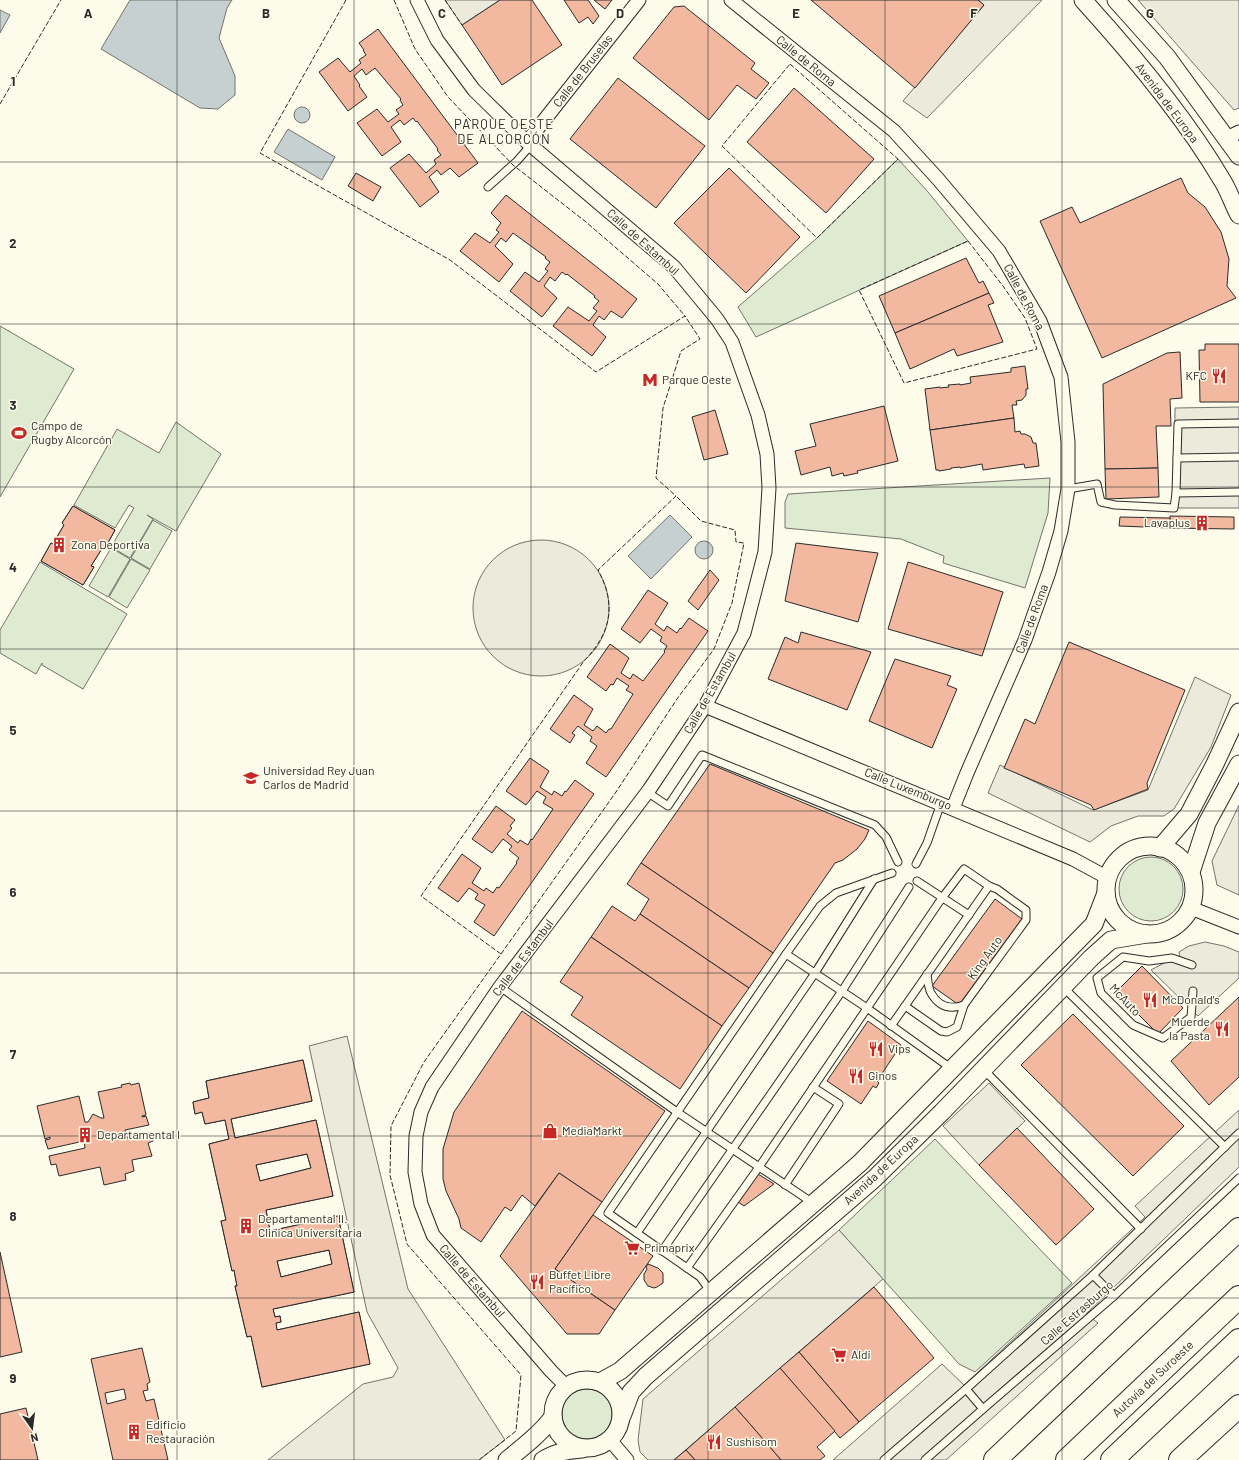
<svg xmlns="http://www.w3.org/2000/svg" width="1239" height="1460" viewBox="0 0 1239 1460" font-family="Barlow,sans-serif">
<rect width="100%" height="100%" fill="#fdfbea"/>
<g fill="#deebd1" stroke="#74746e">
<polygon points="898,159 928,192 968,241 756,337 738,307 817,238"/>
<polygon points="0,326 74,369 0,497"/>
<polygon points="176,422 221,454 176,531 147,515 153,519 130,558 111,547 134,508 129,505 115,528 74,505 117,429 159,453"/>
<polygon points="1050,478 1048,513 1025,588 943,563 944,556 901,539 785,528 785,502 788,494"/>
<polygon points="153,520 172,531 150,569 131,558"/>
<polygon points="111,548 130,559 108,597 89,586"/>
<polygon points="131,559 150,570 127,608 109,597"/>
<polygon points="40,562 127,614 83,689 42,665 42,663 36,674 0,653 0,630"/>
<circle cx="1151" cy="889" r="32"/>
<polygon points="935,1139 1072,1283 975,1372 959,1364 839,1230"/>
<circle cx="587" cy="1414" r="25"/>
</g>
<g fill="#eceadb" stroke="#74746e">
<polygon points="445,0 500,0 462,25"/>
<polygon points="978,0 1042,0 927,118 903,101 984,5"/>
<polygon points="1138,0 1239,0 1239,108 1234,110"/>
<polygon points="1239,407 1239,508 1174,508 1175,408"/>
<circle cx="541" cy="608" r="68"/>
<polygon points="1195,677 1231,695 1211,747 1174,809 1164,816 1138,816 1111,826 1090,842 988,793 1000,765 1093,810 1148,790"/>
<polygon points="1239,805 1239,895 1217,885 1212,861"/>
<polygon points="1205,942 1224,946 1239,952 1239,978 1198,1016 1151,970 1168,961 1181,964 1179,952 1189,946"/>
<polygon points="347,1036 408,1289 505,1440 479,1460 268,1460 363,1384 393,1377 398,1368 367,1312 309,1046"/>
<polygon points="989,1083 1025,1121 979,1165 943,1126"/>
<polygon points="1239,1110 1239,1167 1086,1314 1098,1323 946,1460 833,1460 942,1364 964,1385 1145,1217 1135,1206"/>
<polygon points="839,1230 883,1279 674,1460 648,1460 640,1452 638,1440 643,1399"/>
</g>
<g fill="#c7d0d0" stroke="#74746e">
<polygon points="130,0 232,0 227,8 219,38 235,76 235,95 218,109 200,108 101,49"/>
<polygon points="0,10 10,15 0,33"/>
<circle cx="302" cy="115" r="8"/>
<polygon points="288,129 335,157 322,180 274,152"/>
<polygon points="670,515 692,537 651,579 628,556"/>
<circle cx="704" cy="550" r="9"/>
</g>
<g fill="#f2b8a0" stroke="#2b2b2b" fill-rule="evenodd">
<polygon points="500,0 532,0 562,45 502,85 462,25"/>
<polygon points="564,0 588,0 599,16 593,24 588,17 579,23"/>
<polygon points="594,0 612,0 605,9"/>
<polygon points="811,0 978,0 984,5 915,88"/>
<polygon points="684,6 755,63 751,69 769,83 756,99 737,85 709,120 633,58 674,7"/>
<polygon points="378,29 478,163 459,177 450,168 441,175 437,170 429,177 439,192 420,207 390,168 409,154 426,173 436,164 434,160 441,155 437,150 438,149 417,121 416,122 413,118 404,125 400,120 391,127 401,142 382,156 357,123 377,109 388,122 399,114 396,110 403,105 400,100 401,99 375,68 366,75 362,69 354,76 360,85 359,86 367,97 348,111 319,72 338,58 350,72 361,63 359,60 366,55 363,50 364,50 359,43"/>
<polygon points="618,78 705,146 656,208 570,139"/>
<polygon points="794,88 874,159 826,213 747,142"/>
<polygon points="729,168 800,237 746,293 674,223"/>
<polygon points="356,173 381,187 373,201 348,186"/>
<polygon points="1181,178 1188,193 1205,207 1221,232 1229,259 1227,286 1236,298 1102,358 1040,221 1072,207 1080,223"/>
<polygon points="506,195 637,299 622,318 611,311 604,320 599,316 593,325 606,337 592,356 553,326 568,307 589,321 597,311 593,308 599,301 594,297 595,296 567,274 566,275 562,272 555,281 550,277 544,286 557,298 542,317 510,291 525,272 539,282 548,271 545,269 550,262 545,258 546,257 513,233 506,242 501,238 495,246 513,264 499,282 460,251 475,233 490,243 499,232 496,230 501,223 491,213"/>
<polygon points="966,258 979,283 983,281 989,293 895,333 879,296"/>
<polygon points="989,293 994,303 988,305 1003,342 957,356 954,349 910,369 895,333"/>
<polygon points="1205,344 1239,344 1239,402 1200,402 1199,350 1205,350"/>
<polygon points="1180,352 1182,398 1170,399 1171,426 1156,426 1158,468 1105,469 1103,384 1167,353"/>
<polygon points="1025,366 1028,389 1026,389 1026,395 1022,400 1016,401 1017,405 1012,405 1014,418 930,430 925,389 940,387 940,388 949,387 948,385 960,384 960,385 971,383 970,377 1011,372 1011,368"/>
<polygon points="884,406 898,461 857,471 858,473 844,476 843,473 832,476 830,467 801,475 795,451 816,446 810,424"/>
<polygon points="715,410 728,454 704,460 692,417"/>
<polygon points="1014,418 1015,432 1020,431 1021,434 1025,434 1031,437 1033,443 1036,443 1039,466 1025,468 1024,464 983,470 982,464 960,468 960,467 951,468 951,469 939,471 939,470 936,470 930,430"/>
<polygon points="1158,468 1159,497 1106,499 1105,469"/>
<path d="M73,506L115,530L105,548L103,547L91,566L94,567L83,585L41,561L51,543L53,544L64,525L62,523ZM77,532L93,541L82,560L66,551Z"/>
<polygon points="73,506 115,530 105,548 103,547 91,566 94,567 83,585 41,561 51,543 53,544 64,525 62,523"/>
<polygon points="1170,516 1234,517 1234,529 1170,528"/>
<polygon points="1120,517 1170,518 1170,528 1119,526"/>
<polygon points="796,543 878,553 858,622 785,601"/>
<polygon points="908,562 1003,592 982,656 888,629"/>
<polygon points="710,570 719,580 698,610 688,601"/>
<polygon points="648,590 668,603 655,624 664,631 667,626 677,633 680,628 681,629 689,618 708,631 606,777 586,763 597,746 590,741 592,737 578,726 572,733 575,735 570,743 550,729 574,695 593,709 584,725 593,731 597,726 606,733 609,729 611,729 633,694 626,690 629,686 617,678 613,685 611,684 606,691 587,677 610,644 629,658 621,673 630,679 633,674 643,681 665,652 664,651 667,646 660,641 662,637 651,629 640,643 621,629"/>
<polygon points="801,632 871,652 847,710 768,679 785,637 798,643"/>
<polygon points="1069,642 1185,690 1147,783 1148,789 1094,810 1091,805 1004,768 1025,719 1035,724"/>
<polygon points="895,659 951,676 947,685 957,689 932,748 869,721"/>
<polygon points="530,758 549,771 540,787 552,795 554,791 562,796 565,791 566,792 575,780 594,794 494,936 474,922 485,905 475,899 478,894 469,888 458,902 438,888 462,854 481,868 472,883 484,891 486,888 493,893 497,887 499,888 517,863 516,862 519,858 509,850 512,846 503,839 492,853 472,839 496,806 515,820 510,826 512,828 507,834 518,843 520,840 528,845 531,839 532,840 553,809 543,803 546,797 537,791 526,805 506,791"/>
<polygon points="710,764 869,830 865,839 857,849 843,860 835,863 773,953 641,863"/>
<polygon points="641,863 773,953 749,988 640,914 649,899 627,884"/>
<polygon points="995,899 1022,919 959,1005 932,986"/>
<polygon points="612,906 635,921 640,914 749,988 722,1026 591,937"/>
<polygon points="591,937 722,1026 680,1089 571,1015 583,997 560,982"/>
<polygon points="1142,966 1183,1008 1158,1034 1116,992"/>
<polygon points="1239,997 1239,1077 1209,1105 1171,1061"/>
<polygon points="522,1011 665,1111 602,1202 559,1173 535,1206 522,1195 511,1211 505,1207 481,1242 461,1228 459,1219 446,1191 443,1179 443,1149 454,1112"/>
<polygon points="1073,1014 1184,1126 1133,1176 1021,1065"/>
<polygon points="868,1021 901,1045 877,1081 879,1083 876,1088 873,1086 861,1104 827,1081"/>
<path d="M303,1060L312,1101L231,1119L235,1138L316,1120L333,1196L266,1210L270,1231L338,1216L354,1292L273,1309L275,1317L280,1316L281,1322L276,1323L277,1330L359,1312L370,1364L262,1387L251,1336L247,1337L235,1286H237L234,1270L232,1271L221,1221L226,1220L209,1144L229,1139L225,1120L205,1124L202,1112L195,1114L193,1102L209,1098L206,1081ZM307,1154L311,1168L260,1181L256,1165ZM329,1250L332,1264L281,1277L277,1261Z"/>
<path d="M303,1060L312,1101L231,1119L235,1138L316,1120L333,1196L266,1210L270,1231L338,1216L354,1292L273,1309L275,1317L280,1316L281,1322L276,1323L277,1330L359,1312L370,1364L262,1387L251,1336L247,1337L235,1286H237L234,1270L232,1271L221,1221L226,1220L209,1144L229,1139L225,1120L205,1124L202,1112L195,1114L193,1102L209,1098L206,1081ZM307,1154L311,1168L260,1181L256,1165ZM329,1250L332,1264L281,1277L277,1261Z"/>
<polygon points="130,1083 131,1085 139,1083 146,1115 142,1116 142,1117 146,1116 149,1125 125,1130 127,1138 150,1133 153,1141 148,1143 152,1156 132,1160 134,1171 125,1174 126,1180 104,1185 100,1167 59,1176 56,1164 51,1165 49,1156 85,1148 84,1141 48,1149 45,1140 50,1139 50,1137 45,1139 37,1106 79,1096 85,1122 88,1122 93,1114 101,1118 104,1118 98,1092 122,1087 121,1085"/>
<polygon points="1017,1128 1094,1209 1056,1245 979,1165"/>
<polygon points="559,1173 602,1202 555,1269 615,1310 599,1334 567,1334 500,1256"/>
<polygon points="758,1174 774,1184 744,1206 738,1202"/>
<polygon points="593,1215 653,1256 615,1310 555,1269"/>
<polygon points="0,1252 22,1352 0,1357"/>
<polygon points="648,1264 658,1268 663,1273 663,1283 657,1287 654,1288 648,1286 644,1280 644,1274 647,1269 646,1267"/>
<polygon points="874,1287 934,1358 859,1422 799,1352"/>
<path d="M142,1348L150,1382L147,1384L148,1390L143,1391L146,1401L154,1399L168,1460H113L91,1359ZM124,1389L126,1399L107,1404L105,1393Z"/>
<polygon points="799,1352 859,1422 840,1438 780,1368"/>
<polygon points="780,1368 835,1431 817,1447 825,1456 820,1460 781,1460 735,1407"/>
<polygon points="735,1407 750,1424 781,1460 695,1460 686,1450"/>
<polygon points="26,1408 38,1460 0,1460 0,1414"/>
<polygon points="686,1450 695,1460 674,1460"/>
</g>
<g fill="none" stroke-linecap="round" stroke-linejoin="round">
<g stroke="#2b2b2b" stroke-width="9">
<g id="service">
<polyline points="488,187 517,161 531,145"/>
<polyline points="1239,423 1178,424 1176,493 1239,492"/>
<polyline points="1177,458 1239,457"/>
<polyline points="1068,489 1097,484 1101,502 1115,505 1174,508 1176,493"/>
<polyline points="647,792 668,806 702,755 875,825 886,837 898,862"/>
<polyline points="916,864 927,843 941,803"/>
<polyline points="917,881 969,915"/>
<polyline points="786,954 867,1008 952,1069"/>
<polyline points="1192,965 1172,958 1149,961 1123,957 1097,978 1101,993 1133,1025 1163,1038 1191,1017 1193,991"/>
<path d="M927,974C928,980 928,988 931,993C939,1007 950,1010 964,1005L1026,920V910L997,889L989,886"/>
<polyline points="500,987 677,1112 813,1203"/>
<polyline points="1063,987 1225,1147"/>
<polyline points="905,1006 941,1031 947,1032 957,1027 964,1005"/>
<polyline points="984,1070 1141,1229"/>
<polyline points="785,1185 839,1104 813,1087"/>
<polyline points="637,1233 815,973 874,879"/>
<polyline points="662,1251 842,991 909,887"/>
<polyline points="687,1268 759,1167 942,898 964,869 989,886 891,1026"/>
<polyline points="1093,1275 1114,1296"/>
<polyline points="711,1292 700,1277 608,1213 786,954 820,906 836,893 892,873"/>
<polyline points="966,1389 983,1409"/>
<polyline points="884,1460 966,1389 1093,1275 1239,1133"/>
<polyline points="925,1460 983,1409 1114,1296 1239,1178"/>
</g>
</g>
<g stroke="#2b2b2b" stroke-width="15">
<g id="minor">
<polyline points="417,0 437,40 474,90 527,142 674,267 717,319 732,342 758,415 767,454 769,488 765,552 744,633 705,706 649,790 500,987 432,1087 421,1112 416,1136 415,1172 421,1204 433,1235 551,1371 567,1387"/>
<polyline points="731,0 894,131 938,179 999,251 1040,321 1061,377 1068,442 1068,489 1061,531 1049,572 1025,640 967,773 953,808"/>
<polyline points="1227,138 1239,132"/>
<polyline points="527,142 639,0"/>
<polyline points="705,706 1073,859 1108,878"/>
<polyline points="1191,908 1239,927"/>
<polyline points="610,1440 627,1460"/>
</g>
</g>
<g stroke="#2b2b2b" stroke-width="19">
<g id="tertiary">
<path d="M1083,0C1132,54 1185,117 1222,180C1229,191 1233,204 1239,215"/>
<polyline points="1116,0 1167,57 1239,156"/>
<circle cx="1150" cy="890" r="44"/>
<polyline points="1160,848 1189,814 1215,764 1239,712"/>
<polyline points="1191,872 1207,823 1239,764"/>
<circle cx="587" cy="1414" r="34"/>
<polyline points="600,1382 620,1371 860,1163 1094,924 1106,893"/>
<polyline points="622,1416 631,1392 646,1376 875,1178 942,1112 1091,958 1111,940 1147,934"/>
<path d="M507,1460C523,1447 540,1434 553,1417"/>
<path d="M543,1460C556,1452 567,1450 582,1449"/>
</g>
</g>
<g stroke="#2b2b2b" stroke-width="24">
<g id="motorway">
<polyline points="995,1460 1239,1229"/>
<polyline points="1067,1460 1239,1297"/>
<polyline points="1112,1460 1239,1340"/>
<polyline points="1180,1460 1239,1406"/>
</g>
</g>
<use href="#service" stroke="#fdfbea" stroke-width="7"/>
<use href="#minor" stroke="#fdfbea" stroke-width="13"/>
<use href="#tertiary" stroke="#fdfbea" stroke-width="17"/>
<use href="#motorway" stroke="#fdfbea" stroke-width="22"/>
<g stroke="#2b2b2b" stroke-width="1" stroke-dasharray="5 2" stroke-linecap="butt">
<path d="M346,0L260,153L450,260L596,372L685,316L700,339L681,351L663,408L656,478L676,496L598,570C617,605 611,633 584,661L421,896L501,954L424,1062L391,1126L390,1175L407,1244L521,1375L516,1431L479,1460"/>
<polyline points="394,0 415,49 448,97 513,165 586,222 658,284 685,316"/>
<polyline points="445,0 462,25"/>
<polygon points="790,64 898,159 817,238 722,146"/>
<polyline points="0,104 61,0"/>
<polygon points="968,241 1003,286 1025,318 1037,349 904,383 859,290"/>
<polyline points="501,954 616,792 677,699 714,649 732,603 744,543 736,542 735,530 701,521 676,496"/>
</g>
</g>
<path fill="none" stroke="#2b2b2b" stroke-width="1" stroke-opacity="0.55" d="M177,0V1460M354,0V1460M531,0V1460M708,0V1460M885,0V1460M1062,0V1460M0,162H1239M0,324H1239M0,487H1239M0,649H1239M0,811H1239M0,973H1239M0,1136H1239M0,1298H1239"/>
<defs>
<g id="restaurant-bare" transform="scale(1.2)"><path d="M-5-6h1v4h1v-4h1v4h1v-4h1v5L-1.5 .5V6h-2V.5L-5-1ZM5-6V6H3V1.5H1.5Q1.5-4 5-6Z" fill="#c62828" stroke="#fdfbea" stroke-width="2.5" paint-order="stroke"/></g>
<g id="metro-bare" transform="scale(1.2)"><path d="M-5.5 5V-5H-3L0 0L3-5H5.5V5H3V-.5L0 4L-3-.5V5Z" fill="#c62828" stroke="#fdfbea" stroke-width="2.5" paint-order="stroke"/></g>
<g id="stadium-bare" transform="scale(1.2)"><path d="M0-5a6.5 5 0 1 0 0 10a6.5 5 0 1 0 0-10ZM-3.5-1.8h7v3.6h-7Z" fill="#c62828" stroke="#fdfbea" stroke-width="2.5" paint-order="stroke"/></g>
<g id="building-bare" transform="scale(1.2)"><path d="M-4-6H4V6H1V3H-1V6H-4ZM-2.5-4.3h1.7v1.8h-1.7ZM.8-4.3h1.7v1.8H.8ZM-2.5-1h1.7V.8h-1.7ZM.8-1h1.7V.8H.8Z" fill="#c62828" stroke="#fdfbea" stroke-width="2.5" paint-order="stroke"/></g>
<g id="university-bare" transform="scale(1.2)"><path d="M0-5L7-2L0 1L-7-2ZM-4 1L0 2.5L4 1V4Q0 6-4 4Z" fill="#c62828" stroke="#fdfbea" stroke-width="2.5" paint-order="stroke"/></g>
<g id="shop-bare" transform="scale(1.2)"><path d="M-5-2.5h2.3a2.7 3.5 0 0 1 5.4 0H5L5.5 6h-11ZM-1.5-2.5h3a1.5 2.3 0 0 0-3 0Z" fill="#c62828" stroke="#fdfbea" stroke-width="2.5" paint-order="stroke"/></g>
<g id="supermarket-bare" transform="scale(1.2)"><path d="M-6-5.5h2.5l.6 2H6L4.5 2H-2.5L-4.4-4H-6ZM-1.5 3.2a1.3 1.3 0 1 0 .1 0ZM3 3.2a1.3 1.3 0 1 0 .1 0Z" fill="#c62828" stroke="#fdfbea" stroke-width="2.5" paint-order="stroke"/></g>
</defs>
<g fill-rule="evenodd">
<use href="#restaurant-bare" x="1219" y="376"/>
<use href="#metro-bare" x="650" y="380"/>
<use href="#stadium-bare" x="19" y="433"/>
<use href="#building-bare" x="1202" y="523"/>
<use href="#building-bare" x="59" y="545"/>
<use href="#university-bare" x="251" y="778"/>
<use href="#restaurant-bare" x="1150" y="1000"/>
<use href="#restaurant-bare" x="1222" y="1029"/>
<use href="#restaurant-bare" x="876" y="1049"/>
<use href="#restaurant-bare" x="856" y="1076"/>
<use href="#shop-bare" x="550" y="1131"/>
<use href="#building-bare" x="85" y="1135"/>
<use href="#building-bare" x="246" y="1226"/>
<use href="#supermarket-bare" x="632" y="1248"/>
<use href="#restaurant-bare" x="537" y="1282"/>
<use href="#supermarket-bare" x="839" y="1355"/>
<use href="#building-bare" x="134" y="1432"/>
<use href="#restaurant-bare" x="714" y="1442"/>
</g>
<g text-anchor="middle" stroke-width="3" stroke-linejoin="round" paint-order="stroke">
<g font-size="12" fill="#2b2b2b" stroke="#fdfbea">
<text transform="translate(806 61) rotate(39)" y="4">Calle de Roma</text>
<text transform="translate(583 71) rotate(-52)" y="4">Calle de Bruselas</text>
<text transform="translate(1167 103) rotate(53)" y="4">Avenida de Europa</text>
<text transform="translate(643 242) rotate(42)" y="4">Calle de Estambul</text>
<text transform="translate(1024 297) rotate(62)" y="4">Calle de Roma</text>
<text transform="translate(1032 619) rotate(-70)" y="4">Calle de Roma</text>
<text transform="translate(710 693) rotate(-60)" y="4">Calle de Estambul</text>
<text transform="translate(908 789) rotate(22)" y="4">Calle Luxemburgo</text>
<text transform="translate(523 958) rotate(-53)" y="4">Calle de Estambul</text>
<text transform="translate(985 958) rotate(-54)" y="4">King Auto</text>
<text transform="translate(1125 1000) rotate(47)" y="4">McAuto</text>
<text transform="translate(881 1170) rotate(-43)" y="4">Avenida de Europa</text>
<text transform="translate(472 1281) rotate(49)" y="4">Calle de Estambul</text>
<text transform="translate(1077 1313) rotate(-41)" y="4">Calle Estrasburgo</text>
<text transform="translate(1153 1379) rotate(-43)" y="4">Autovía del Suroeste</text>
</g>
<g font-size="12" fill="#2b2b2b" stroke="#fdfbea" text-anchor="start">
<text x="1207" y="380" text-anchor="end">KFC</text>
<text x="662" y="384">Parque Oeste</text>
<text x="31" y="430">Campo de<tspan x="31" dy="14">Rugby Alcorcón</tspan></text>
<text x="1190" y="527" text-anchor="end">Lavaplus</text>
<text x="71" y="549">Zona Deportiva</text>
<text x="263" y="775">Universidad Rey Juan<tspan x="263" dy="14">Carlos de Madrid</tspan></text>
<text x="1162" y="1004">McDonald's</text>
<text x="1210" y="1026" text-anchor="end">Muerde<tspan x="1210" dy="14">la Pasta</tspan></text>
<text x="888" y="1053">Vips</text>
<text x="868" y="1080">Ginos</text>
<text x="562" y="1135">MediaMarkt</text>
<text x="97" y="1139">Departamental I</text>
<text x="258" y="1223">Departamental II.<tspan x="258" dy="14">Clinica Universitaria</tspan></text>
<text x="644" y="1252">Primaprix</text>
<text x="549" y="1279">Buffet Libre<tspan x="549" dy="14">Pacífico</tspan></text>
<text x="851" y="1359">Aldi</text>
<text x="146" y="1429">Edificio<tspan x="146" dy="14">Restauración</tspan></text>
<text x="726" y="1446">Sushisom</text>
</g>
<g font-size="13" letter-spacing="1" fill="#2b2b2b" stroke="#fdfbea">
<text x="504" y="129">PARQUE OESTE<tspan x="504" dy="15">DE ALCORCÓN</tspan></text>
</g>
</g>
<g font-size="13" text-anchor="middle" font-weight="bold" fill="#2b2b2b" stroke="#fdfbea" stroke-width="3" stroke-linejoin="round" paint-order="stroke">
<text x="88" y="18">A</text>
<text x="266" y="18">B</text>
<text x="442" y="18">C</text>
<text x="620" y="18">D</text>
<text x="796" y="18">E</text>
<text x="974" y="18">F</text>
<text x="1150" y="18">G</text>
<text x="13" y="86">1</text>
<text x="13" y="248">2</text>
<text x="13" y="410">3</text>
<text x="13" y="572">4</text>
<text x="13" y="735">5</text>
<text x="13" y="897">6</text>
<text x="13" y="1059">7</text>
<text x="13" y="1221">8</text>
<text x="13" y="1383">9</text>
</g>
<g transform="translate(32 1428) rotate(166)" stroke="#fdfbea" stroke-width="3" paint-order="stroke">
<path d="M0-3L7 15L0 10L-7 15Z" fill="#2b2b2b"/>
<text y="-6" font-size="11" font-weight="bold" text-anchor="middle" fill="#2b2b2b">N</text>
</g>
</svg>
